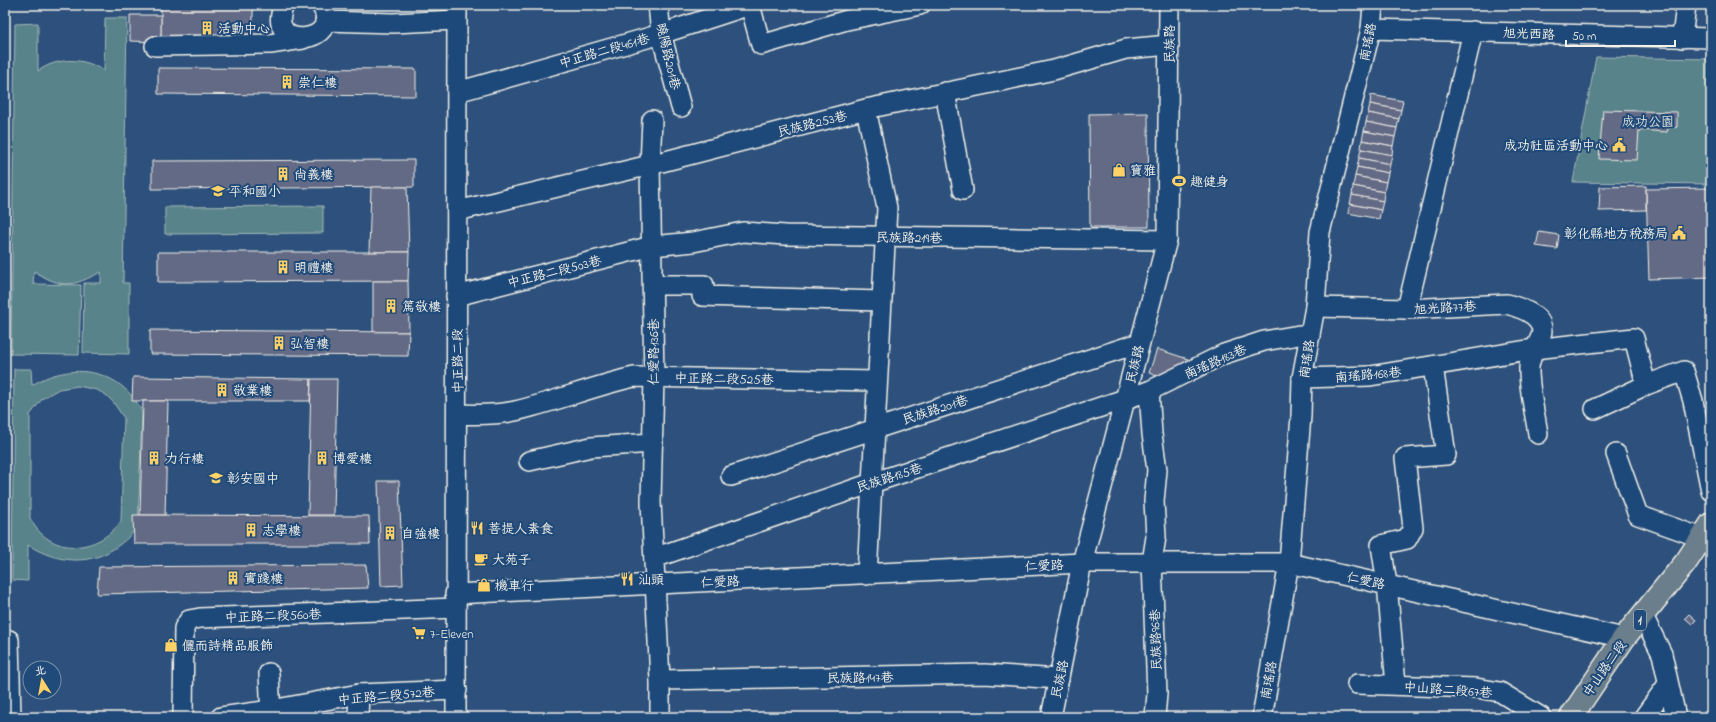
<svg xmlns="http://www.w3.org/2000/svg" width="1716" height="722" viewBox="0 0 1716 722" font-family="'Indie Flower','LXGW WenKai TC',sans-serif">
<rect width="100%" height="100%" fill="#2d517c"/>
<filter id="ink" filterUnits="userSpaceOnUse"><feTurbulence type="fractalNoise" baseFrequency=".025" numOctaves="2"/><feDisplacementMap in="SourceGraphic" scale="8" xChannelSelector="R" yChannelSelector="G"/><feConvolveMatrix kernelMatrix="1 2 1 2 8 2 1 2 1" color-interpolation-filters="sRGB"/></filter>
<g filter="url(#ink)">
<g fill="#58838a" stroke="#a6bab9" fill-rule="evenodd">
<path d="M105,18H127L123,283H129V354L83,353L84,283H101V272C72,287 62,289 34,271L33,284L81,285L79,355L11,354L15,24L38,23V71C58,57 84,57 104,71Z"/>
<polygon points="1596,57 1711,59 1711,184 1573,182"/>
<polygon points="323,206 323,233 165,234 165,207"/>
<path d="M14,369H31L32,385C71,361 121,368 142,412C141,440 140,469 139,497C138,505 140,517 137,525C134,533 126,540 119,545C91,567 57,563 28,545V581L12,580ZM78,386L97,390L106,395L113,402L124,418L121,521C98,554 49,557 30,518V415L42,399L50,394L59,389Z"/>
</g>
<g fill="#636b86" stroke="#f4f1e8">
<rect x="161" y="5" width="92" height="37"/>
<polygon points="130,15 161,15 161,42 130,41"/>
<polygon points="158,68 416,69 416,96 158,94"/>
<polygon points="1371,95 1403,101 1401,110 1370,104"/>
<polygon points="1370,104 1401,110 1399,119 1368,113"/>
<polygon points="1603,110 1677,112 1677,127 1668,128 1667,132 1639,130 1637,160 1599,159"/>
<polygon points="1148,113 1149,227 1090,227 1089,114"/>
<polygon points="1368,113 1399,119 1397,128 1366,122"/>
<polygon points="1366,122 1397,128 1395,137 1364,131"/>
<polygon points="1364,131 1395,137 1393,146 1362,140"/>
<polygon points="1362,140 1393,146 1392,155 1361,149"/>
<polygon points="1361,149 1392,155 1390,164 1359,158"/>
<polygon points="1359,158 1390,164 1388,173 1357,167"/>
<polygon points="414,160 414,187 152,189 152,161"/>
<polygon points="1357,167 1388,173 1386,182 1355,176"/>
<polygon points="1355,176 1386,182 1384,192 1353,186"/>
<polygon points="1353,186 1384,192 1383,201 1352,195"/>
<polygon points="1646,186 1646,210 1599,211 1600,187"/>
<polygon points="371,187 407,187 409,252 369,252"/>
<polygon points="1711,188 1711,277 1649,279 1646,189"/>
<polygon points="1352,195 1383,201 1381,210 1350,204"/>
<polygon points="1350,204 1381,210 1379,219 1348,213"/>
<polygon points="1539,232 1559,235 1557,249 1536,246"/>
<polygon points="158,252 409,252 408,281 158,282"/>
<polygon points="373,281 408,281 409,332 373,332"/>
<polygon points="150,330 409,332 408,356 150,354"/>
<polygon points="1157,349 1194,361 1162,378 1149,373"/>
<polygon points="133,377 311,379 310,401 132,401"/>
<polygon points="311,379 337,379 334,515 308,515"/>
<polygon points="143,401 168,401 165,515 140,515"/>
<polygon points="378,481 399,481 403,585 381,586"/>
<polygon points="133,515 369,516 370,544 134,544"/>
<polygon points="366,565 368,588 97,594 99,567"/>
<polygon points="1689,614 1696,620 1692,624 1685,618"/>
</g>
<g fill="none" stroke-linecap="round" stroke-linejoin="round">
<g stroke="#f4f1e8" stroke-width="22">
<g id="minor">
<path d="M284,5C263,53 346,44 321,5"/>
<polyline points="658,5 661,34 681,107"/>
<polyline points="750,5 761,45 847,20 920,5"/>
<polyline points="325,21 393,23 456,20"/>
<polyline points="1371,29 1711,38"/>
<polyline points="1682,38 1686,5"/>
<polyline points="155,46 270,44 303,39"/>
<polyline points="457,92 661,34 750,5"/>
<polyline points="945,92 963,190"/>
<polyline points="866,109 887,208 867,575"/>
<polyline points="652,120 650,165 654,377 651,502 660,680 660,717"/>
<polyline points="457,211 650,165 866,109 1054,70 1126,49 1169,45"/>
<polyline points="653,285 704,285 702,296 881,301"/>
<polyline points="456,296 652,246 693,242 743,232 785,235 1167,240"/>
<path d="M1315,307L1407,309L1507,304C1521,308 1547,316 1541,336C1537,347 1528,358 1529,370C1529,391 1535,413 1538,434"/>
<polyline points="1407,309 1473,31"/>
<polyline points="1302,378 1370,376 1534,349 1634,338 1646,385 1595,409"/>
<polyline points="1646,385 1684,371 1693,401 1711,491"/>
<polyline points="1149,391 1152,434 1157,470 1154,501 1156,537 1152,562 1157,694 1155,717"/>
<path d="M457,414C476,415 496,415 515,411C555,402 593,386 634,377L877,381"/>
<polyline points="1616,454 1638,515 1702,538"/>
<polyline points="529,461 591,447 653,443"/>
<polyline points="731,476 1139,343"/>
<polyline points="654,558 872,483 1149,391 1224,354 1264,341 1299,335 1310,336"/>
<polyline points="455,594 1082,563 1289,563 1624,638"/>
<polyline points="1643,616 1662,654 1676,717"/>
<polyline points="5,640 9,640 11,717"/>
<polyline points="269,673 271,717"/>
<polyline points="660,680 985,674 1059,679"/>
<polyline points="1357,684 1476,688 1500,692 1541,717"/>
<polyline points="1396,685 1387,584 1381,545 1407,539 1413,528 1405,458 1446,455 1433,366"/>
<polyline points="183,717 184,628 189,620 200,618 456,608"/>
<polyline points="221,717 271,710 359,694 457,690"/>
<polyline points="358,717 359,694"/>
<polyline points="456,717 457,5"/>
<polyline points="1051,717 1082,563 1167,240 1169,5"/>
<polyline points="1262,717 1289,563 1301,416 1302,378 1315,307 1320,232 1371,29 1373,5"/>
<polyline points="1644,717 1668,684"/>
</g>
</g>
<g stroke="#f4f1e8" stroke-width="25">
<polyline id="major" points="1571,717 1624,638 1686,562 1711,524"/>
</g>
<use href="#minor" stroke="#1f4a7a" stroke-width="19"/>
<use href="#major" stroke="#6b7e8b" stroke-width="22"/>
</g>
</g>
<defs>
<g id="building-bare" transform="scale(1.08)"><path d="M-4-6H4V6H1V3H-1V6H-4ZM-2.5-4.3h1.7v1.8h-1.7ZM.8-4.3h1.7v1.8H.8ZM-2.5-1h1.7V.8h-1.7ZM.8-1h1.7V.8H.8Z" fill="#ffd166" stroke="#1f4a7a" stroke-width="2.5" paint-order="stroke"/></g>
<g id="civic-bare" transform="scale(1.08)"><path d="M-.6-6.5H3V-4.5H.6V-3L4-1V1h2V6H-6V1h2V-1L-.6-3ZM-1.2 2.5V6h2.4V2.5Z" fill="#ffd166" stroke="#1f4a7a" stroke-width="2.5" paint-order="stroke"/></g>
<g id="shop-bare" transform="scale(1.08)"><path d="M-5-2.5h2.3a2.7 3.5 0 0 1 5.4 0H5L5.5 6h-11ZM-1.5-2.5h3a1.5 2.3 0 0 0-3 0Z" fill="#ffd166" stroke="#1f4a7a" stroke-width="2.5" paint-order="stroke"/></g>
<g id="stadium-bare" transform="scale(1.08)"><path d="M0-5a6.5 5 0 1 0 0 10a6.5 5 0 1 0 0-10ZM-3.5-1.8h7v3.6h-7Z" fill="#ffd166" stroke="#1f4a7a" stroke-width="2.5" paint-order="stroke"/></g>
<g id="school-bare" transform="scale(1.08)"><path d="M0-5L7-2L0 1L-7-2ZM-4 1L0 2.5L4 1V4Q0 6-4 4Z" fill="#ffd166" stroke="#1f4a7a" stroke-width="2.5" paint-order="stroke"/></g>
<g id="restaurant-bare" transform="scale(1.08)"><path d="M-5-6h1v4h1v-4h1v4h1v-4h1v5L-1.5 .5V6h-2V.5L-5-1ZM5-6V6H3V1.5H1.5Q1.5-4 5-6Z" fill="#ffd166" stroke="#1f4a7a" stroke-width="2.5" paint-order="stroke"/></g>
<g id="cafe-bare" transform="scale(1.08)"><path d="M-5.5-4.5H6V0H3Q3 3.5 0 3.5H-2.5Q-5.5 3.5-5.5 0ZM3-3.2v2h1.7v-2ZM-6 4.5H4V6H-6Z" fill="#ffd166" stroke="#1f4a7a" stroke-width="2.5" paint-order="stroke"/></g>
<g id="supermarket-bare" transform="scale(1.08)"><path d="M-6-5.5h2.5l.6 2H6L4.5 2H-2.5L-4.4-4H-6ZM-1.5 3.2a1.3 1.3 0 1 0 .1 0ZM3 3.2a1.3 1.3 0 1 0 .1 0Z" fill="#ffd166" stroke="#1f4a7a" stroke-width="2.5" paint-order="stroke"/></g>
</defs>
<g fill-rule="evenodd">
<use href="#building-bare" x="207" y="28"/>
<use href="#building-bare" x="287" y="82"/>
<use href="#civic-bare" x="1619" y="145"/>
<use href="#shop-bare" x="1119" y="170"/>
<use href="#building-bare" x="283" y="174"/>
<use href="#stadium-bare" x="1179" y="181"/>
<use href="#school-bare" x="218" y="191"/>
<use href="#civic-bare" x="1679" y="233"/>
<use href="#building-bare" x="283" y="267"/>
<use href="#building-bare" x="391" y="306"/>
<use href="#building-bare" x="279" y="343"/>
<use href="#building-bare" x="222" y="390"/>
<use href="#building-bare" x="154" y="458"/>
<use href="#building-bare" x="322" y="458"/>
<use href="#school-bare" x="216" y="478"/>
<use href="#restaurant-bare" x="477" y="528"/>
<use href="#building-bare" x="251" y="530"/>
<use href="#building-bare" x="390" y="533"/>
<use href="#cafe-bare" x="481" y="559"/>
<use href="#building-bare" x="233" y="578"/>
<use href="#restaurant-bare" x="627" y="579"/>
<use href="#shop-bare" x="484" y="585"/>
<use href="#supermarket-bare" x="419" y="633"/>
<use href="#shop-bare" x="171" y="645"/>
</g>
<g text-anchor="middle" stroke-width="4" stroke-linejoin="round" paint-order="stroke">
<rect fill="#1f4a7a" stroke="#b4bfc7" stroke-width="1" x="1634" y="610" width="12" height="20" rx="3"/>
<g font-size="12" font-weight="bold" fill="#f4f1e8">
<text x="1640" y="624">1</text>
</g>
<g font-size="13" fill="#f4f1e8" stroke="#1f4a7a" text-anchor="start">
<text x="218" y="33">活動中心</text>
<text x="298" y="87">崇仁樓</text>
<text x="1608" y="150" text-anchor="end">成功社區活動中心</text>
<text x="1130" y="175">寶雅</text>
<text x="294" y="179">尚義樓</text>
<text x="1190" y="186">趣健身</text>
<text x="229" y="196">平和國小</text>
<text x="1668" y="238" text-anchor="end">彰化縣地方稅務局</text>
<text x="294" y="272">明禮樓</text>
<text x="402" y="311">篤敬樓</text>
<text x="290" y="348">弘智樓</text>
<text x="233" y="395">敬業樓</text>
<text x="165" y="463">力行樓</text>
<text x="333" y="463">博愛樓</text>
<text x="227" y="483">彰安國中</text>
<text x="488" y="533">菩提人素食</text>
<text x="262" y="535">志學樓</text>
<text x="401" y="538">自強樓</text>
<text x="492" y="564">大苑子</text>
<text x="244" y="583">實踐樓</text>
<text x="638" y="584">汕頭</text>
<text x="495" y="590">機車行</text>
<text x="430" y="638">7-Eleven</text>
<text x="182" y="650">儷而詩精品服飾</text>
</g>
<g font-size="13" fill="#f4f1e8" stroke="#1f4a7a">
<text transform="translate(1529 33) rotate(2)" y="5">旭光西路</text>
<text transform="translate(1367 42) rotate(-79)" y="5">南瑤路</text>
<text transform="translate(1169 44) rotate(-90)" y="5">民族路</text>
<text transform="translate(604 50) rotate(-16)" y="5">中正路二段461巷</text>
<text transform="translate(669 56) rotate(77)" y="5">曉陽路201巷</text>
<text transform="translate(812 123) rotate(-14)" y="5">民族路253巷</text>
<text transform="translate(909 237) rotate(1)" y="5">民族路219巷</text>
<text transform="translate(554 271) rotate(-14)" y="5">中正路二段503巷</text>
<text transform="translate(1445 307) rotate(-3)" y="5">旭光路77巷</text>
<text transform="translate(653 352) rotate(-90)" y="5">仁愛路136巷</text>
<text transform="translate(1306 359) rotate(-81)" y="5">南瑤路</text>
<text transform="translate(457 361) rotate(-91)" y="5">中正路二段</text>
<text transform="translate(1215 361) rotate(-24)" y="5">南瑤路183巷</text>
<text transform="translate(1134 364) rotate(-76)" y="5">民族路</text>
<text transform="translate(1368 374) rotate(-5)" y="5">南瑤路168巷</text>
<text transform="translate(724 378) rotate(1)" y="5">中正路二段525巷</text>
<text transform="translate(935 409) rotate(-18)" y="5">民族路201巷</text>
<text transform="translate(889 477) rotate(-18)" y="5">民族路185巷</text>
<text transform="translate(1044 565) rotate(-3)" y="5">仁愛路</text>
<text transform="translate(1366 580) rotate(12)" y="5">仁愛路</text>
<text transform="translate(720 581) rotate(-2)" y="5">仁愛路</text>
<text transform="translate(273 615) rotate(-2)" y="5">中正路二段560巷</text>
<text transform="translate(1155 640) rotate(-92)" y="5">民族路96巷</text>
<text transform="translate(1604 668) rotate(-55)" y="5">中山路二段</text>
<text transform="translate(860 677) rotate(-1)" y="5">民族路147巷</text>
<text transform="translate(1059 679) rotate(-78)" y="5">民族路</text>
<text transform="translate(1268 680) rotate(-80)" y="5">南瑤路</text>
<text transform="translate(1448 689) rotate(4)" y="5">中山路二段67巷</text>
<text transform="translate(386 695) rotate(-5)" y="5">中正路二段572巷</text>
</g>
<g font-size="13" fill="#dde0da" stroke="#1f4a7a">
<text x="1648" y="126">成功公園</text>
</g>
</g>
<rect width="1716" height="722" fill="none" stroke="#1f4a7a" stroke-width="20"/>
<rect x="10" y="10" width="1696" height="702" fill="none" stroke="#f4f1e8" stroke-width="1.5" filter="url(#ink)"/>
<g transform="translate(42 680) rotate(349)"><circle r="19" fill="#1f4a7a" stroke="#748da6"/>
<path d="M0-3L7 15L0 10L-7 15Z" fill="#ffd166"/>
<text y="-6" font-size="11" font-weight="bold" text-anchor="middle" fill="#f4f1e8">北</text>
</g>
<path d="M1566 40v6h109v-6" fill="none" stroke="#f4f1e8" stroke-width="2"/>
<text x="1572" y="40" font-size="12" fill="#f4f1e8" stroke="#1f4a7a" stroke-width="3" paint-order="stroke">50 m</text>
</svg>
